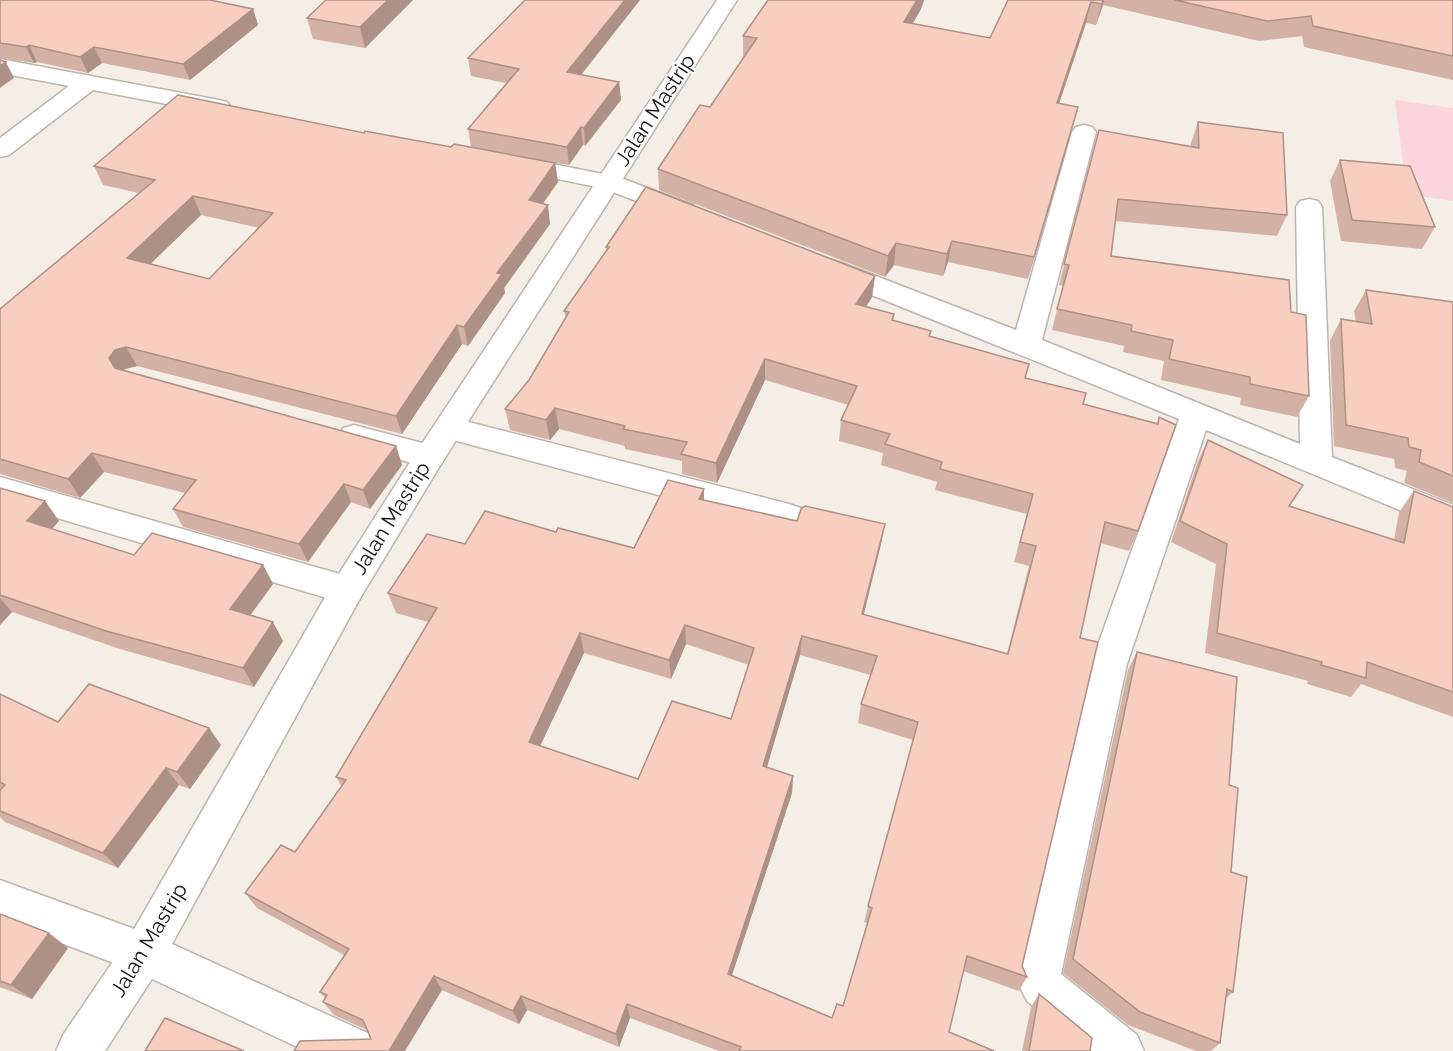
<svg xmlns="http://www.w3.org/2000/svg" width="1453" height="1051" viewBox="0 0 1453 1051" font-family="Raleway,sans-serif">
<rect width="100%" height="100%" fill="#f5eee6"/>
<polygon fill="#fbd5db" points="1395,100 1453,108 1453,201 1407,194"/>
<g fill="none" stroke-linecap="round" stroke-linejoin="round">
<g stroke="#bcb5ad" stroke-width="3">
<g id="minor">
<polygon points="0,59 219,100 227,102 231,107 227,112 219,114 93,90 9,155 0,157 0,138 69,86 0,73"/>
<polygon points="1084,125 1092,127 1096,132 1042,340 1300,444 1296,207 1300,201 1309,199 1318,201 1322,207 1332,457 1453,505 1453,532 1206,430 1127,664 1061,974 1137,1035 1144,1051 1086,1051 1027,1001 1016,980 1091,664 1179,419 822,275 818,269 822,263 832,260 842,263 1016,330 1072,132 1076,127"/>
<polygon points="512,156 618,177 693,205 697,211 693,217 684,219 602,188 503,168 500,163 503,158"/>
<polygon points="449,417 789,504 801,508 805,517 801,526 789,530 438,436 434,428 438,420"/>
<polygon points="354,425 441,448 446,456 441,464 430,468 343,444 339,436 343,428"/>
<polygon points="0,477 347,576 359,580 364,590 359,600 347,604 0,501"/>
<polygon points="0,880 159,938 372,1035 379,1051 306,1051 135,971 0,920"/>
</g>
</g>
<g stroke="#bcb5ad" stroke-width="3">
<polygon id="major" points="717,0 737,0 441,464 359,600 159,968 105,1051 56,1051 63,1035 129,938 335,580 419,448"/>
</g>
<use href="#minor" fill="#fff" fill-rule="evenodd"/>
<use href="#major" fill="#fff" fill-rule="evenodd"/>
</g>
<g fill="#d4b1a5" fill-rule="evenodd">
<polygon points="0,0 253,9 258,25 190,80 102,63 88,73 37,62 34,63 0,58"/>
<polygon points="326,0 413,0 365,48 313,39 307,18"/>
<path d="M525,0H640L581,75L619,82L621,100L585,146L583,145L569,165L555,163L558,182L543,203L550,224L504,288L505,293L468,346L462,344L402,434L137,366L125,369L124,371L396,446L402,465L370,509L351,502L308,562L183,527L173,509L185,493L104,472L80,498L0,474V309L139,193L103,185L94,166L364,133L451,147H471L468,129L506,83L471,76L468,58ZM201,215L259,228L209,279L150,264Z"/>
<polygon points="768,0 924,0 921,9 913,23 990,38 1008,0 1453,0 1453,80 1304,47 1302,36 1259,41 1103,5 1096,25 1086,23 1059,104 1072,128 1028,279 948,262 943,276 894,265 885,277 659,190 658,169 710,107 744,57 743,57 743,36"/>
<polygon points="1198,122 1287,215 1277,236 1115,221 1111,256 1291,312 1309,396 1297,417 1240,405 1241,398 1161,380 1164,361 1123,352 1124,346 1052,330 1063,286 1059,285 1093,151 1191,147 1191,143"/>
<polygon points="1340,160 1435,227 1422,249 1341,241 1330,181"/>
<path d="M606,247L875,276L872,297L866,307L894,314L893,320L931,331L930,336L1029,364L1025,378L1083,404L1157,423L1159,417L1138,531L1129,551L1100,543L1080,638L1022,966L1027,977L1019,991L963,971L949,1032L994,1051H719L630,1018L619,1047L527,1010L519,1024L442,990L371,1039L367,1030L334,1015L323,1002L325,998L320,992L344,955L257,908L245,893L295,852L342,787L336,777L428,622L396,613L388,593L465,544L556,532L634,548L704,489V500L881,544L863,615L1007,654L1029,566L1014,562L1027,514L935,490L937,482L881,465L883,453L839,441L841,420L848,405L765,380L717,483L682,474V461L625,449V446L559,429L550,440L510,430L505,409L529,380L566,319L564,311L607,251ZM686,644L749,665L731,719L638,779L540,746L584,653L671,679ZM800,655L871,675L861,704L858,723L913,740L864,922L868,923L843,1006L832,1018L732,975L792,793L793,776L766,767Z"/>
<polygon points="1366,290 1453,302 1453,503 1404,483 1407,471 1395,468 1394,459 1334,446 1330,341 1341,319 1356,322 1354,311"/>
<polygon points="1208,440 1290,507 1394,540 1399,512 1414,491 1453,507 1453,717 1361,684 1351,697 1307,684 1308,681 1205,653 1216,564 1171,542 1198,461"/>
<polygon points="0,488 45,501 59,521 52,529 134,555 263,565 273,584 250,615 283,641 254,687 120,649 12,612 0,625"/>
<polygon points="1137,652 1229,785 1233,992 1226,998 1220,1043 1211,1051 1196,1051 1128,1025 1063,973 1128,670"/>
<polygon points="0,694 58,722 209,728 221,745 190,789 179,785 118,868 5,822 0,817 0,790 1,788 0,788"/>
<polygon points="0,914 68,948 32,999 0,987"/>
<polygon points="1039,994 1090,1051 1022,1051 1031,1007"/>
</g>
<g fill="#ad9086">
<polygon points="388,0 413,0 365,48 360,27"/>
<polygon points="625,0 640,0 569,90 567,72"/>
<polygon points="917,0 924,0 921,9 902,42 904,22"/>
<polygon points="1103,0 1104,0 1103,5 1096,25"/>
<polygon points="1091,2 1086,23 1052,124 1057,103"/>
<polygon points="253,9 258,25 190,80 183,64"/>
<polygon points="29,45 37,62 34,63 26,47"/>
<polygon points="94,47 102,63 88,73 80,57"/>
<polygon points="6,62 14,78 0,88 0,66"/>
<polygon points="619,82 621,100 585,146 584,128"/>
<polygon points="1078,107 1072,128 1028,279 1034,257"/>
<polygon points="581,127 583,145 569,165 567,147"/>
<polygon points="555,163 558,182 532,219 529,200"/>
<polygon points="193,196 201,215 137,277 127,258"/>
<polygon points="548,205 550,224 504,288 505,293 468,346 464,327 497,273"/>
<polygon points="952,241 948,262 943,276 947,254"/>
<polygon points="896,243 894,265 885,277 888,256"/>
<polygon points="875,276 872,297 854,325 856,304"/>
<polygon points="457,325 462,344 402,434 396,416"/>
<polygon points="126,347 137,366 125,369 119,377 109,358 115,350"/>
<polygon points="765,359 765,380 717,483 716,463"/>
<polygon points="555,408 559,429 550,440 546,420"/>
<polygon points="396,446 402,465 370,509 363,490"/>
<polygon points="92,453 104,472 80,498 68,479"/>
<polygon points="344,484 351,502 308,562 299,544"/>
<polygon points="704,489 704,510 699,499"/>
<polygon points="45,501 59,521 41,541 27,521"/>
<polygon points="885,524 881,544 859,634 862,614"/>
<polygon points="263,565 273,584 241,628 230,609"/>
<polygon points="0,598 12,612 0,625"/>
<polygon points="273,622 283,641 254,687 243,668"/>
<polygon points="685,625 686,644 671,679 669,660"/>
<polygon points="580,633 584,653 534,759 529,742"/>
<polygon points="802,636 800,655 762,784 763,766"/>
<polygon points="209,728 221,745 190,789 177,772"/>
<polygon points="166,768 179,785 118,868 103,853"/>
<polygon points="793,776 792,793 728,987 728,974"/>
<polygon points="49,933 68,948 32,999 11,985"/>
<polygon points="434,976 442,990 405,1051 389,1051"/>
<polygon points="521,996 527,1010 519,1024 513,1011"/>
<polygon points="627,1004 630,1018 619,1047 616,1034"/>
</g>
<g fill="#f7cec0" stroke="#ad9086" stroke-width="1.5" fill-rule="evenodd">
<polygon points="0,0 210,0 253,9 183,64 94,47 80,57 29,45 26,47 0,43"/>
<polygon points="326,0 388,0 360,27 307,18"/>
<polygon points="525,0 625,0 567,72 619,82 584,128 581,127 567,147 468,129 519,69 468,58"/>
<polygon points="768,0 917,0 904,22 990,38 1008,0 1103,0 1102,4 1091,2 1057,103 1078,107 1034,257 952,241 947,254 896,243 888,256 658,169 700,105 710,107 757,38 743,36"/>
<polygon points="1175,0 1453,0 1453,56 1313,26 1311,16 1267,21"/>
<polygon points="0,60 6,62 0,66"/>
<path d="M178,95L364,133L365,131L451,147L454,144L555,163L529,200L548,205L497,273L502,274L464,327L457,325L396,416L126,347L115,350L109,358L115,368L396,446L363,490L344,484L299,544L173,509L196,480L92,453L68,479L0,459V309L155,180L94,166ZM193,196L273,213L209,279L127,258Z"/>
<polygon points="1198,122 1283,133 1287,215 1118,199 1111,256 1289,280 1291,312 1306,315 1309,396 1250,384 1250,377 1169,359 1173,340 1131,331 1132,325 1057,309 1069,265 1064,264 1099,130 1199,148"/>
<polygon points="1340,160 1410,166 1435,227 1352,220"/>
<path d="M646,187L875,276L856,304L894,314L892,320L931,331L929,336L1029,364L1025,378L1086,393L1083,404L1158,424L1159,417L1176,425L1138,531L1105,522L1080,638L1098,642L1022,966L1027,977L967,956L949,1032L994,1051H739L741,1047L627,1004L616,1034L521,996L513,1011L434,976L389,1051H294L300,1041L371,1039L363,1020L323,1002L327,995L320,992L349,949L245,893L281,845L295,852L346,780L336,777L437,608L388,593L427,534L465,544L485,511L556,532L558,528L634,548L668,480L704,489L699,499L797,521L801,509L805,506L885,524L862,614L1008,654L1036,546L1020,542L1033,494L940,469L942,462L885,444L890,434L841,420L857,386L765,359L716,463L681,454L687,442L623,429L625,426L555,408L546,420L505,409L529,380L569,312L564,311L609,247H606ZM685,625L754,648L731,719L672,701L638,779L529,742L580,633L669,660ZM802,636L877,656L861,704L918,722L868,906L872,908L843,1006L837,1004L832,1018L728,974L793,776L763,766Z"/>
<polygon points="1366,290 1453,302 1453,476 1419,462 1421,450 1409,447 1408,438 1346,425 1341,319 1372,324"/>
<polygon points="1208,440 1303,485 1289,506 1404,543 1414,491 1453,507 1453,692 1367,662 1366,678 1321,665 1322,662 1217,633 1227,544 1180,521"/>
<polygon points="0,488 45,501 27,521 134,555 152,533 263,565 230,609 273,622 243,668 106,631 0,595"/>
<polygon points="1137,652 1237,677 1229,785 1238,788 1231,872 1247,877 1233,992 1227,989 1220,1043 1140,1012 1073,959"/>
<polygon points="89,684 209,728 177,772 166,768 103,853 0,811 0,790 5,785 0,782 0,694 58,722"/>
<polygon points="0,914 49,933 11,985 0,981"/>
<polygon points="1039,994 1092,1038 1090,1051 1029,1051"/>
<polygon points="165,1018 244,1051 145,1051"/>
</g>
<g text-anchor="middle" stroke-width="4.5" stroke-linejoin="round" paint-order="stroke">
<g font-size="21" fill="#13110e" stroke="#fff">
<text transform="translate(655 110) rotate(-57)" y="7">Jalan Mastrip</text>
<text transform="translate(391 518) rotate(-58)" y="7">Jalan Mastrip</text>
<text transform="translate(149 940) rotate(-59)" y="7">Jalan Mastrip</text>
</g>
</g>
</svg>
